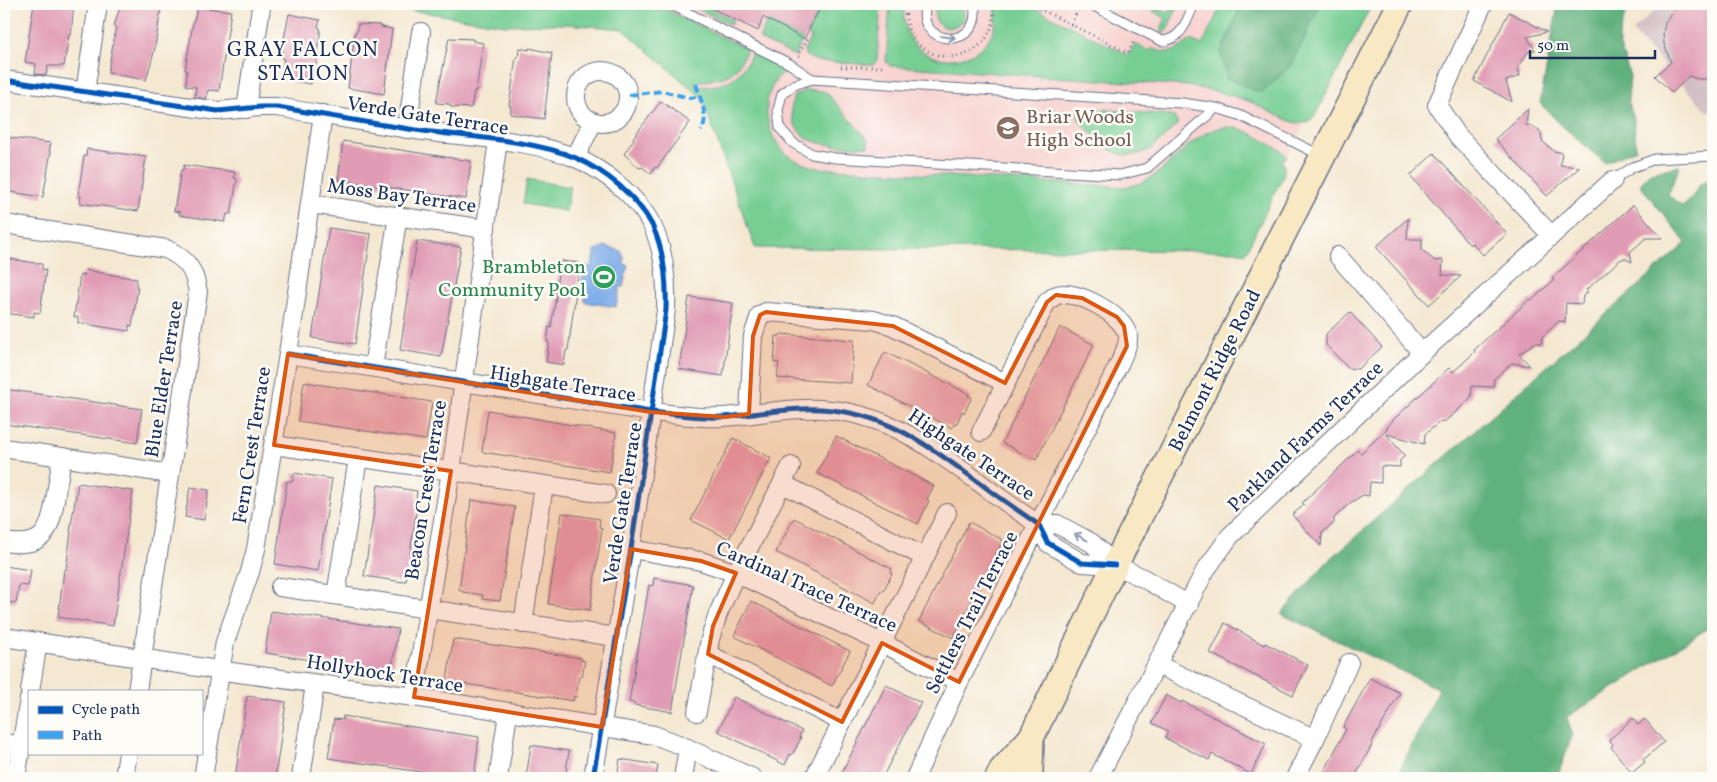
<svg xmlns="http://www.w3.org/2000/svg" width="1717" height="782" viewBox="0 0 1717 782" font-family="Vollkorn,serif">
<rect width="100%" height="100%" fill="#fdfcf7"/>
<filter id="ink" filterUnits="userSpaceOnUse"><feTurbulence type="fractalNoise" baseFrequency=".02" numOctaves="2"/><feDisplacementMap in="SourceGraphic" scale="10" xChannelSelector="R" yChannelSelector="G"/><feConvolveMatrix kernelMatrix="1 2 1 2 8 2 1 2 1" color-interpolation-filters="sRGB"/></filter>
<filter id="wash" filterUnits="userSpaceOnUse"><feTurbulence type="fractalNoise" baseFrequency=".0096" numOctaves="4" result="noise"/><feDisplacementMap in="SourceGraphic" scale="20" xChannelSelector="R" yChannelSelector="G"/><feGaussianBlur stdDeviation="1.12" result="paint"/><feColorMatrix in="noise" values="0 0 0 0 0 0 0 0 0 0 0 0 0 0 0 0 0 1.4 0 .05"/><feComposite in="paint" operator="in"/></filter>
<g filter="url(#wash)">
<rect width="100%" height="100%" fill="#f4e8d1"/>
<polygon fill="#f7d0cd" points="370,4 1367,4 1237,251 755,248 702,98 623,29 566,24 505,25"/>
<polygon fill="#d2bec3" points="1662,4 1713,4 1713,108 1708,112 1632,31"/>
<g fill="#76ce93" stroke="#487e78">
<path d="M370,4H655L747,49C733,82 725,76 694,83L696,87C727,86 740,80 753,51L787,71L775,79L776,81C759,103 767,137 787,154C796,162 807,165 819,168L1127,187C1136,185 1145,182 1152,177C1177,161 1203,120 1236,128C1251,131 1267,143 1281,150L1287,157L1282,160L1284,167V174L1245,254L1237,251L755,248L702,98L623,29L566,24L505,25Z"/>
<polygon points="688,4 702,4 733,20 731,25"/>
<polygon points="822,4 881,4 877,61 873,65 817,61 806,56 804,51 811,36 807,34"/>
<path d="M890,4H904C897,82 1007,73 995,4H1026L1128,55L1135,44L1149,51L1152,48C1172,57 1175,50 1191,40L1202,45L1222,4H1372L1317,112C1313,119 1307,124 1298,123C1286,122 1261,106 1248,101C1229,94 1209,90 1188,86L890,66L886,62Z"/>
<path d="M938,4H960L963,7L964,18C951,38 926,24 938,4Z"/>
<polygon points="1138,4 1149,4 1168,13 1173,4 1179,4 1179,5 1166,31 1162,32 1161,28 1166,18"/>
<polygon points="767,21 803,39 795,56 759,39"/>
<path d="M805,90L822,91L827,93L868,140V146C854,147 826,146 813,141C795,135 787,113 794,96Z"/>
<path d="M1085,108L1172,115L1177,121V125C1169,132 1156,147 1147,151C1114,165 1100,141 1079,120L1078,115L1079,111Z"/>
<polygon points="527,179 570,187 566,211 523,204"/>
</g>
<g fill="#60b17d" stroke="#3e706e">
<polygon points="1242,4 1321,4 1291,65 1262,93 1227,79 1221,52"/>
<polygon points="1558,4 1631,4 1624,18 1618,40 1630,76 1628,101 1634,121 1636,149 1605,163 1559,123 1540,103"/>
<polygon points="1680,166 1668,195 1682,206 1692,197 1699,185 1713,177 1713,625 1567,717 1572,736 1557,778 1396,778 1439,689 1281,614 1327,562 1686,243 1640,185 1650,172"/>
</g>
<polygon fill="#7dabe7" stroke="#4c6da2" points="605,246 621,251 624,257 624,264 628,265 623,287 620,287 616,307 585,302 585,295 580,293 585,265 592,267 594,251"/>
<g id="blocks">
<g fill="#e19cb5">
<polygon points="34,4 74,4 71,35 69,34 64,66 48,66 46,75 35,74 36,64 25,62"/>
<polygon points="121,4 159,4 159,8 161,9 154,52 146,80 113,74 113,73 108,72 116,27 114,26"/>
<polygon points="703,4 822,4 804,39 763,17 758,31"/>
<polygon points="1681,4 1713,4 1713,79 1698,79 1689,76 1672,93 1655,76 1671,62 1664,44 1663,34 1665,23 1670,14"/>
<polygon points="198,7 231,11 219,91 208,90 206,99 195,97 196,87 186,86 187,70 185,70 188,53 193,23"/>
<polygon points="1509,12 1547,32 1527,37 1535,50 1528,52 1518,68 1520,76 1506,81 1512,102 1474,81"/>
<polygon points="289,14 320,20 318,27 320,28 320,36 316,55 318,55 311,84 280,79 284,59 282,59 283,43"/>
<polygon points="358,24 380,25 381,27 392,29 384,94 348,88 355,32 357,32"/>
<polygon points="449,38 473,39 473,41 483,43 476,91 474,91 471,108 451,107 449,104 436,103"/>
<polygon points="519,48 529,50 529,48 552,53 544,119 510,114 511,106 509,106 516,57 518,57"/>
<polygon points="661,101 690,122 657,168 655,167 651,174 642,167 639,168 624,154 634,139 633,138"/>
<polygon points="1528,109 1526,125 1538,129 1541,133 1542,141 1554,151 1562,153 1560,165 1580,167 1547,196 1495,139"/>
<polygon points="4,137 51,143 49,151 51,151 43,197 4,191"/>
<polygon points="343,141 471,161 466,199 338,180"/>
<polygon points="87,149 146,157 138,211 80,203 81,196 78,196 84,156 86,156"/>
<polygon points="1434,153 1507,234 1483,255 1472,243 1470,245 1410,176"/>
<polygon points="184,165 235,172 234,178 237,179 231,214 227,214 225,222 179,215 180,212 174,211 181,170 183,170"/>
<polygon points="1633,205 1662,238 1646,238 1630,252 1632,262 1624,258 1620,260 1586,290 1588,292 1583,296 1582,304 1566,303 1565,322 1559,321 1542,337 1542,343 1534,343 1519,354 1530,366 1512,363 1494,379 1493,387 1472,386 1471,397 1456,412 1444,422 1441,421 1425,434 1424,444 1386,434 1405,456 1400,460 1400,467 1381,466 1381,483 1370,482 1369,496 1363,495 1350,503 1334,518 1334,523 1322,533 1321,546 1292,515 1304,505 1302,503 1358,450 1361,453 1383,433 1393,420 1449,368 1453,372 1475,352 1474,350 1530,299 1532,300 1554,280 1552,278"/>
<polygon points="1408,218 1407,239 1422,239 1422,250 1435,261 1443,260 1442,275 1461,276 1429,305 1376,247"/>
<polygon points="329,228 371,234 355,344 312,338"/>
<polygon points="417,241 461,247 441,357 400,350"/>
<polygon points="4,258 42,264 42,269 46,270 40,313 34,312 34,317 4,313"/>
<polygon points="561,261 580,263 568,350 566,350 564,365 546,362 549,343 547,342 549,327 551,328 556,296 554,295"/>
<polygon points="85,270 137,279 136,287 138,287 132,326 129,325 129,331 78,323 78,317 74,317 80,275 84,276"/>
<polygon points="689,297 733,303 723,376 679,369"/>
<polygon points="1350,312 1382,347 1358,369 1348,368 1326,345 1326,334"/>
<polygon points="1060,327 1094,345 1036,460 1002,443"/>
<polygon points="781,334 854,340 851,383 777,378 779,362 774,363 776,336 780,336"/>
<polygon points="885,352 969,394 968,396 972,397 964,413 962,411 957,423 954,424 952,428 868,385"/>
<polygon points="304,382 432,402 426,440 298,421"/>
<polygon points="4,389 142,409 137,443 4,424"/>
<polygon points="488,410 616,433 610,472 482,452"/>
<polygon points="836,436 934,486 927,499 929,501 918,524 817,473"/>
<polygon points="733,438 771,458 729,539 691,520"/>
<polygon points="294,473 332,479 318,571 275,564 287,481 293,481"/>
<polygon points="78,483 133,491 113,626 58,617 64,570 66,570 71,531 70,531"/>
<polygon points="378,485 417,491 416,499 418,500 406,581 403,581 403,582 364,576"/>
<polygon points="190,487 209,490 204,520 185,517"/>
<polygon points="471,500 515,507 500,601 482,599 483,595 462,592 462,590 459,590"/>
<polygon points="562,513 600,519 599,527 602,528 590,610 548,604"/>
<polygon points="794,518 892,569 890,573 892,574 883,591 881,590 875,603 776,552"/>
<polygon points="969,522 1003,540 953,638 919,621"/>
<polygon points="4,566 31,570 28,586 19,585 16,603 4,602"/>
<polygon points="654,578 693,585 672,712 634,705 634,703 629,702 649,585 653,586"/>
<polygon points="751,601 850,651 832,686 734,636"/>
<polygon points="271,611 398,629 392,668 382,667 382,671 265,653"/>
<polygon points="1225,623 1264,645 1265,643 1308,665 1293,695 1210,653"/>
<polygon points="453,639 581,658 581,660 585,661 582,677 579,676 576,697 574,696 573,701 447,681"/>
<polygon points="1370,678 1400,693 1372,742 1373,743 1354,778 1321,778 1346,729 1343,727"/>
<polygon points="886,685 921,703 882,778 839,778"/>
<polygon points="1166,695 1181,703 1182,701 1266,744 1251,774 1212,754 1209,760 1165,738 1168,731 1152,723"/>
<polygon points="247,696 286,702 275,778 235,778"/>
<polygon points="734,697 802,731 799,737 801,738 792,755 790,754 785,765 718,731"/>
<polygon points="343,716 479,737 474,778 461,778 328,758 334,719 343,720"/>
<polygon points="1633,718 1638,725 1645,719 1664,742 1643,760 1645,762 1632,773 1611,747 1613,745 1609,740"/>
<polygon points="531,745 569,751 565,778 526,778"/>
<polygon points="620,759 658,765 656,778 617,778"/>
</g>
</g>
</g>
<g filter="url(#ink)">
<use href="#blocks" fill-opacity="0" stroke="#677086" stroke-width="1"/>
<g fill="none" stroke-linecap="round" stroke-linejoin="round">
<g stroke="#677086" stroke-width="11">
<g id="service">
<polyline points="670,4 790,64 812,79"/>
<path d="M926,4C913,47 984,52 974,4"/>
<path d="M1090,4L1162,41C1182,40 1187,20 1194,4"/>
<polyline points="1216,108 1147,168 1120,175 835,158 812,154 793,143 780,128 778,110 782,94 794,85 812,79 1182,103 1216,108 1239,115 1322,156"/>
<polyline points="1613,180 1633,167 1655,159 1713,156"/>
</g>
</g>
<g stroke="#677086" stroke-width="20">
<g id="minor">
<polyline points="1483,4 1437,105 1458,136 1551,235"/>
<circle cx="602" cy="97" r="26"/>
<path d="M4,80L218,111L260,107H277C325,115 374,124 423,131C469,137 534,140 576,158C605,171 637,196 652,225C664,250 667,283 666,310L631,549L593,778"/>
<polyline points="85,92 98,4"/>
<polyline points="246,109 261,7"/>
<polyline points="407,129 421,32"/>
<polyline points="575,158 593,122"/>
<polyline points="311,204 486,229"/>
<path d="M4,224L166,249C187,259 194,269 198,292L137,691"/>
<polyline points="1338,256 1422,353"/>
<path d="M288,354L651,412C675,414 699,419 723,417C756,415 788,407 821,409C888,413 928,446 980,483C999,498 1019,511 1039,525L1048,543L1082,563L1115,565"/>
<polyline points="373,367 398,216"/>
<polyline points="749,414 753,336 760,315 766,312 874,320 893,326 1005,383"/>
<polyline points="274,445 606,494"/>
<polyline points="4,448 170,474"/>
<polyline points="783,484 924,557"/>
<polyline points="1039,525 1057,524 1092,543 1115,565 1143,578 1189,605"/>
<path d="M4,542C42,548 49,535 55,500C57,486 60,472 62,457"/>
<polyline points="631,549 701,561 736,573 882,643 959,682"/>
<polyline points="280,587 616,637"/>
<polyline points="336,595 358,458"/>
<polyline points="523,624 544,485"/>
<polyline points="4,637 224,671 414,697 654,735 678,744 753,778"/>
<polyline points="708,654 842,722"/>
<polyline points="1158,665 1315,739"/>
<polyline points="30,691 38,642"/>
<polyline points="414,697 451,471 498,141"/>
<polyline points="697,712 710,639 718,614 736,573 791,466"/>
<polyline points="4,743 22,746"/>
<polyline points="815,776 947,513"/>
<polyline points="16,778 29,699"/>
<polyline points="124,778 128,753"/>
<polyline points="203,778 225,642 250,572 256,549 288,354 323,114"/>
<polyline points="301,778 315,684"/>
<polyline points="498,778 508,714"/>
<polyline points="683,778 688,748"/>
<path d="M915,778L959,682L1120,362C1123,354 1129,345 1128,336C1124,315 1077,289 1057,295C1054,296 1050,300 1047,302L981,432"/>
<polyline points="1098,778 1205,571 1230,536 1422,353 1613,180"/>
<polyline points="1295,778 1315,739 1349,663"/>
</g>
</g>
<g stroke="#677086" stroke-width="28">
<g id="secondary">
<polyline points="998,778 1002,770 1031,738 1115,565 1400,4"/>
<polyline points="1027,778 1030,772 1031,738"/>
</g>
</g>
<g stroke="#677086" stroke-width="3" stroke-dasharray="1 4" stroke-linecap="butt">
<path d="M906,4C899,61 974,77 992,26C994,19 995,11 992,4"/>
<polyline points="1030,4 1128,53 1134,41"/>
<polyline points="1071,24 1078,10"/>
<polyline points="800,56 798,55 808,38"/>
<polyline points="841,67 882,67"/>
</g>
<use href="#service" stroke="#fff" stroke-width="9"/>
<use href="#minor" stroke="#fff" stroke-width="18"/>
<use href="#secondary" stroke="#f8e8c3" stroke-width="25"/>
<g stroke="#3da3ed" stroke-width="4" stroke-dasharray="8 4" stroke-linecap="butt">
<path d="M696,84C700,99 710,118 701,131"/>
<polyline points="629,95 662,91 690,98 700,96"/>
</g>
<g stroke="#fdfcf7" stroke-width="8">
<g id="cycleway">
<path d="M4,80L218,111L260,107H277C325,115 374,124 423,131C469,137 534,140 576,158C605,171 637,196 652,225C664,250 667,283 666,310L631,549L593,778"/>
<path d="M288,354L651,412C675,414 699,419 723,417C756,415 788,407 821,409C888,413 928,446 980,483C999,498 1019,511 1039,525L1048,543L1082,563L1115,565"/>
</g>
</g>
<use href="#cycleway" stroke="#0057b8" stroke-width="5"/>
</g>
<defs><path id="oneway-shaft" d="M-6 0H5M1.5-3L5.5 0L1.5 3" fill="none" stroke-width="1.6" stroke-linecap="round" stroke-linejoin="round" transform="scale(1.25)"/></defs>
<g stroke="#8d97ae">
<use href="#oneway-shaft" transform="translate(948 37) rotate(6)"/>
<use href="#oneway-shaft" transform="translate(1081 537) rotate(-152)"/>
</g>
</g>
<path fill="#de5710" fill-opacity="0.2" stroke="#de5710" stroke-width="4" stroke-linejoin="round" d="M1056,295L1082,298L1117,317L1124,326L1127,346L959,682L882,643L842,722L708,654L713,626L736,573L701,561L631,549L602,727L414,697L451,471L274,445L288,354L651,412L724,417L749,414L753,336L760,315L766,312L893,326L1005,383L1047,302Z"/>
<defs>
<g id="school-disc" transform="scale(1.25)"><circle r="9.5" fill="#8d6e63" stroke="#fdfcf7"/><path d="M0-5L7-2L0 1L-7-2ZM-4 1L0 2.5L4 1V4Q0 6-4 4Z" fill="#fff"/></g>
<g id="stadium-disc" transform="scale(1.25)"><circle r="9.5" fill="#2e9e5b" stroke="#fdfcf7"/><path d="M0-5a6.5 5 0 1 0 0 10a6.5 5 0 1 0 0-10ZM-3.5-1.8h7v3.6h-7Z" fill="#fff"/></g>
</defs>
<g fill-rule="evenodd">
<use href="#school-disc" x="1008" y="128"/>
<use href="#stadium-disc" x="604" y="277"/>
</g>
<g text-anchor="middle" stroke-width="5" stroke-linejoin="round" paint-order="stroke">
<g font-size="20" fill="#1b2f5e" stroke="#fdfcf7">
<text transform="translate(428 115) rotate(9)" y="7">Verde Gate Terrace</text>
<text transform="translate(402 195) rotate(8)" y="7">Moss Bay Terrace</text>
<text transform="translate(1214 370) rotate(-63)" y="7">Belmont Ridge Road</text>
<text transform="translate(163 379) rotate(-81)" y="7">Blue Elder Terrace</text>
<text transform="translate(563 383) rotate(9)" y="7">Highgate Terrace</text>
<text transform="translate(1305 436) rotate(-44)" y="7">Parkland Farms Terrace</text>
<text transform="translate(251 445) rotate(-81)" y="7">Fern Crest Terrace</text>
<text transform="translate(972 454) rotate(34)" y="7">Highgate Terrace</text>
<text transform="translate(425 490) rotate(-81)" y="7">Beacon Crest Terrace</text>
<text transform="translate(622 503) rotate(-81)" y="7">Verde Gate Terrace</text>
<text transform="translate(807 586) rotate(24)" y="7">Cardinal Trace Terrace</text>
<text transform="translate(971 612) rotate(-63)" y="7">Settlers Trail Terrace</text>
<text transform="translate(385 673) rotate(9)" y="7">Hollyhock Terrace</text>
</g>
<g font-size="20" fill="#785e54" stroke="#fdfcf7" text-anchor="start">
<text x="1026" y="123">Briar Woods<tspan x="1026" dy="23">High School</tspan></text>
</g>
<g font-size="20" fill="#27864d" stroke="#fdfcf7" text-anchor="end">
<text x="586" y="273">Brambleton<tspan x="586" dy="23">Community Pool</tspan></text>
</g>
<g font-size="21" letter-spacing="1" fill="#1b2f5e" stroke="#fdfcf7">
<text x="303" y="56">GRAY FALCON<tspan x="303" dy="24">STATION</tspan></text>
</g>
</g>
<rect width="1717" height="782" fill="none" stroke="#fdfcf7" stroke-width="20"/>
<rect x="28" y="690" width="175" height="65" fill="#fdfcf7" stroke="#a3aaba"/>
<rect x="38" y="706" width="25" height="8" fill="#0057b8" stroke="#a3aaba"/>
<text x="72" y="714" font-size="15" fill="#1b2f5e">Cycle path</text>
<rect x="38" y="731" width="25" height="8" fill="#3da3ed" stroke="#a3aaba"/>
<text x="72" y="740" font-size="15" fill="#1b2f5e">Path</text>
<path d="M1530 50v8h125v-8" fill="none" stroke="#1b2f5e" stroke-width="2.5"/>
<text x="1537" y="50" font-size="15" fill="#1b2f5e" stroke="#fdfcf7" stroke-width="4" paint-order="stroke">50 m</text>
</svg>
